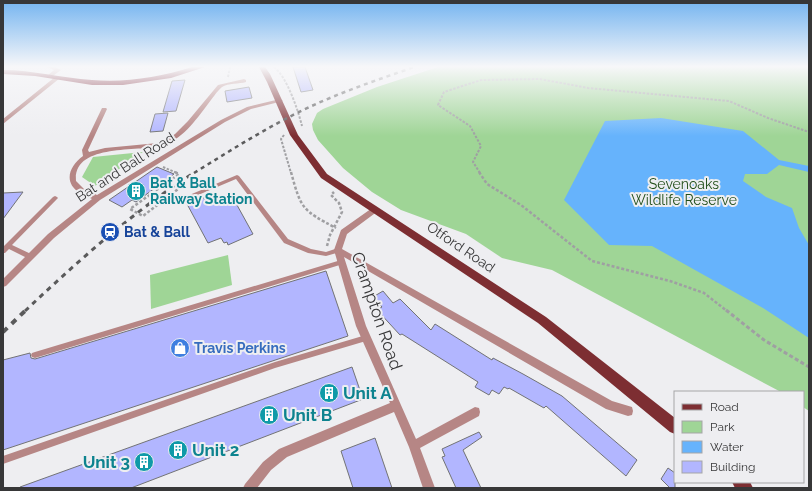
<svg xmlns="http://www.w3.org/2000/svg" width="812" height="491" viewBox="0 0 812 491" font-family="Raleway,sans-serif">
<rect width="100%" height="100%" fill="#eeeef1"/>
<g fill="#9fd596">
<polygon points="438,67 809,67 809,411 803,407 803,392 781,392 552,270 502,258 466,234 401,210 372,192 343,168 318,140 313,130 312,124 317,113 323,109 377,87"/>
<polygon points="143,152 95,186 82,177 93,157"/>
<polygon points="228,255 232,285 151,309 150,275"/>
</g>
<polygon fill="#66b3fc" points="661,118 743,131 779,160 809,166 809,172 779,165 767,174 745,174 743,181 766,197 792,208 799,228 809,245 809,338 763,308 652,246 609,245 564,200 605,121"/>
<g fill="#b2b6ff" stroke="#727375">
<polygon points="293,67 305,67 313,90 301,92"/>
<polygon points="185,80 176,111 163,112 172,81"/>
<polygon points="249,87 252,98 227,102 225,91"/>
<polygon points="168,113 163,131 150,132 155,114"/>
<polygon points="157,167 174,174 136,202 132,200 122,207 109,200"/>
<polygon points="23,192 3,219 3,193"/>
<polygon points="232,196 253,234 228,245 227,242 224,243 221,238 208,243 187,204 203,197 208,205"/>
<polygon points="326,271 348,336 3,450 3,360 30,353 31,358 35,359"/>
<polygon points="383,291 393,303 400,299 431,330 435,324 492,360 493,358 523,374 562,396 637,460 626,476 546,406 544,408 509,388 508,389 504,387 499,394 492,390 489,395 475,387 478,382 402,334 400,335 389,323 377,310 382,307 373,297"/>
<polygon points="352,367 363,399 131,488 20,488 20,487"/>
<polygon points="479,432 482,437 463,450 481,488 456,488 442,457 445,456 442,449"/>
<polygon points="375,438 392,488 353,488 341,451"/>
<polygon points="668,468 675,473 675,488 670,488 661,479"/>
</g>
<g fill="none" stroke-linecap="round" stroke-linejoin="round">
<g stroke="#9f9fa2" stroke-width="2" stroke-dasharray="2.5 1.5" stroke-linecap="butt">
<path d="M274,67C287,77 298,110 302,126"/>
<polyline points="228,77 230,67"/>
<polyline points="284,135 281,139 291,173"/>
<polyline points="163,167 177,173"/>
<polyline points="480,173 473,162 481,146 470,126 438,105 444,92 481,80 540,79 588,88 729,101 768,118 809,132"/>
</g>
<g stroke="#9f9fa2" stroke-width="2.5" stroke-dasharray="3 2" stroke-linecap="butt">
<polyline points="175,172 179,174 130,209 143,216 186,183"/>
<path d="M291,172C301,209 302,210 336,228"/>
<polyline points="479,172 487,184 521,205 592,261 670,281 704,293 727,311"/>
<polyline points="162,202 181,198"/>
<polyline points="327,246 330,235 342,212 339,203 331,195 334,192"/>
</g>
<polyline stroke="#9f9fa2" stroke-width="3" stroke-dasharray="4 2.5" stroke-linecap="butt" points="726,310 764,340 809,367"/>
<g fill="#b68685" fill-rule="evenodd">
<polygon points="237,175 239,176 288,239 311,249 326,252 338,248 340,248 341,250 340,252 326,256 308,253 284,243 236,179 191,198 189,199 186,197 187,196"/>
<polygon points="55,196 57,197 58,198 57,199 12,245 31,254 32,256 31,258 27,258 9,249 5,253 3,253 3,247 53,197"/>
<polygon points="341,260 343,260 344,262 343,264 35,358 32,357 31,355 32,353 35,352"/>
<polygon points="366,335 368,336 370,338 368,340 366,341 275,368 3,464 3,456 275,362"/>
</g>
<g fill="#b68685" fill-rule="evenodd">
<polygon points="47,67 55,67 61,70 50,78 47,76 54,70"/>
<polygon points="55,77 60,78 3,124 3,119"/>
<path d="M244,79L246,80V82C239,84 228,83 222,87C217,91 212,99 208,104C195,121 182,140 161,146C138,152 73,143 76,181L84,189L97,195L221,120L247,107L280,99L283,101L251,109L225,122L100,200L54,238L6,286L3,287V279L48,234L92,199C88,197 83,195 80,193C63,183 69,166 83,156L82,150L102,108H106L107,109L88,150L89,152L105,148L158,143L168,139L175,134L188,121L218,85Z"/>
<polygon points="375,206 379,209 378,211 347,234 342,249 612,401 632,407 633,411 632,415 628,416 606,409 344,257 366,326 416,439 475,407 479,408 480,412 479,416 420,448 435,488 423,488 409,447 394,412 287,457 271,470 257,488 243,488 245,484 263,462 279,449 390,403 356,326 334,250 341,230"/>
</g>
<g fill="#7d2e32" fill-rule="evenodd">
<polygon points="259,67 265,67 270,74 298,135 327,174 546,317 675,418 675,434 670,432 538,323 321,178 290,135 267,82"/>
<polygon points="732,482 750,482 753,488 735,488"/>
</g>
<path fill="#660014" fill-rule="evenodd" d="M192,67H205L171,78L123,85H92L35,76L3,74V70C33,70 61,78 92,80C125,83 160,77 192,67Z"/>
<path stroke="#5a5a5b" stroke-width="2.5" stroke-dasharray="4 4" stroke-linecap="butt" d="M194,173C228,152 261,131 297,113C335,94 374,81 414,67"/>
<path stroke="#5a5a5b" stroke-width="3" stroke-dasharray="5 5" stroke-linecap="butt" d="M25,311C78,261 134,211 195,172"/>
<polyline stroke="#5a5a5b" stroke-width="4" stroke-dasharray="6 6" stroke-linecap="butt" points="3,332 26,310"/>
</g>
<linearGradient id="sky" x2="0" y2="1"><stop stop-color="#74b4f0"/><stop offset="0.49" stop-color="#f7f7f9"/><stop offset="1" stop-color="#f7f7f9" stop-opacity="0"/></linearGradient>
<rect width="812" height="136" fill="url(#sky)"/>
<defs>
<g id="building-disc" transform="scale(1)"><circle r="9.5" fill="#0f9aa8" stroke="#eeeef1"/><path d="M-4-6H4V6H1V3H-1V6H-4ZM-2.5-4.3h1.7v1.8h-1.7ZM.8-4.3h1.7v1.8H.8ZM-2.5-1h1.7V.8h-1.7ZM.8-1h1.7V.8H.8Z" fill="#fff"/></g>
<g id="station-disc" transform="scale(1)"><circle r="9.5" fill="#1a4fb4" stroke="#eeeef1"/><path d="M-3-6H3Q5-6 5-4V2Q5 4 3 4L4.5 6H3L1.5 4h-3L-3 6H-4.5L-3 4Q-5 4-5 2V-4Q-5-6-3-6ZM-3.5-4v3h7v-3ZM-3.5 1v1.5H-2V1ZM2 1v1.5H3.5V1Z" fill="#fff"/></g>
<g id="shop-disc" transform="scale(1)"><circle r="9.5" fill="#3f7fe0" stroke="#eeeef1"/><path d="M-5-2.5h2.3a2.7 3.5 0 0 1 5.4 0H5L5.5 6h-11ZM-1.5-2.5h3a1.5 2.3 0 0 0-3 0Z" fill="#fff"/></g>
</defs>
<g fill-rule="evenodd">
<use href="#building-disc" x="136" y="191"/>
<use href="#station-disc" x="110" y="232"/>
<use href="#shop-disc" x="180" y="348"/>
<use href="#building-disc" x="329" y="393"/>
<use href="#building-disc" x="269" y="415"/>
<use href="#building-disc" x="178" y="450"/>
<use href="#building-disc" x="144" y="462"/>
</g>
<g text-anchor="middle" stroke-width="4" stroke-linejoin="round" paint-order="stroke">
<g font-size="14" fill="#373738" stroke="#eeeef1">
<text transform="translate(125 167) rotate(-33)" y="5">Bat and Ball Road</text>
<text transform="translate(461 247) rotate(34)" y="5">Otford Road</text>
</g>
<g font-size="14" font-weight="bold" fill="#0d838f" stroke="#eeeef1" text-anchor="start">
<text x="150" y="188">Bat &amp; Ball<tspan x="150" dy="16">Railway Station</tspan></text>
</g>
<g font-size="14" fill="#204e19" stroke="#eeeef1">
<text x="684" y="189">Sevenoaks<tspan x="684" dy="16">Wildlife Reserve</tspan></text>
</g>
<g font-size="14" font-weight="bold" fill="#164399" stroke="#eeeef1" text-anchor="start">
<text x="124" y="237">Bat &amp; Ball</text>
</g>
<g font-size="14" font-weight="bold" fill="#366cbe" stroke="#eeeef1" text-anchor="start">
<text x="194" y="353">Travis Perkins</text>
</g>
<g font-size="17" fill="#373738" stroke="#eeeef1">
<text transform="translate(377 311) rotate(71)" y="6">Crampton Road</text>
</g>
<g font-size="17" font-weight="bold" fill="#0d838f" stroke="#eeeef1" text-anchor="start">
<text x="343" y="399">Unit A</text>
<text x="283" y="421">Unit B</text>
<text x="192" y="456">Unit 2</text>
<text x="130" y="468" text-anchor="end">Unit 3</text>
</g>
</g>
<rect width="812" height="491" fill="none" stroke="#373738" stroke-width="8"/>
<rect x="674" y="391" width="130" height="92" fill="#eeeef1" stroke="#a5a5a7"/>
<rect x="682" y="404" width="20" height="6" fill="#7d2e32" stroke="#a5a5a7"/>
<text x="710" y="411" font-size="12" fill="#373738">Road</text>
<rect x="682" y="421" width="20" height="12" fill="#9fd596" stroke="#a5a5a7"/>
<text x="710" y="431" font-size="12" fill="#373738">Park</text>
<rect x="682" y="441" width="20" height="12" fill="#66b3fc" stroke="#a5a5a7"/>
<text x="710" y="451" font-size="12" fill="#373738">Water</text>
<rect x="682" y="461" width="20" height="12" fill="#b2b6ff" stroke="#a5a5a7"/>
<text x="710" y="471" font-size="12" fill="#373738">Building</text>
</svg>
